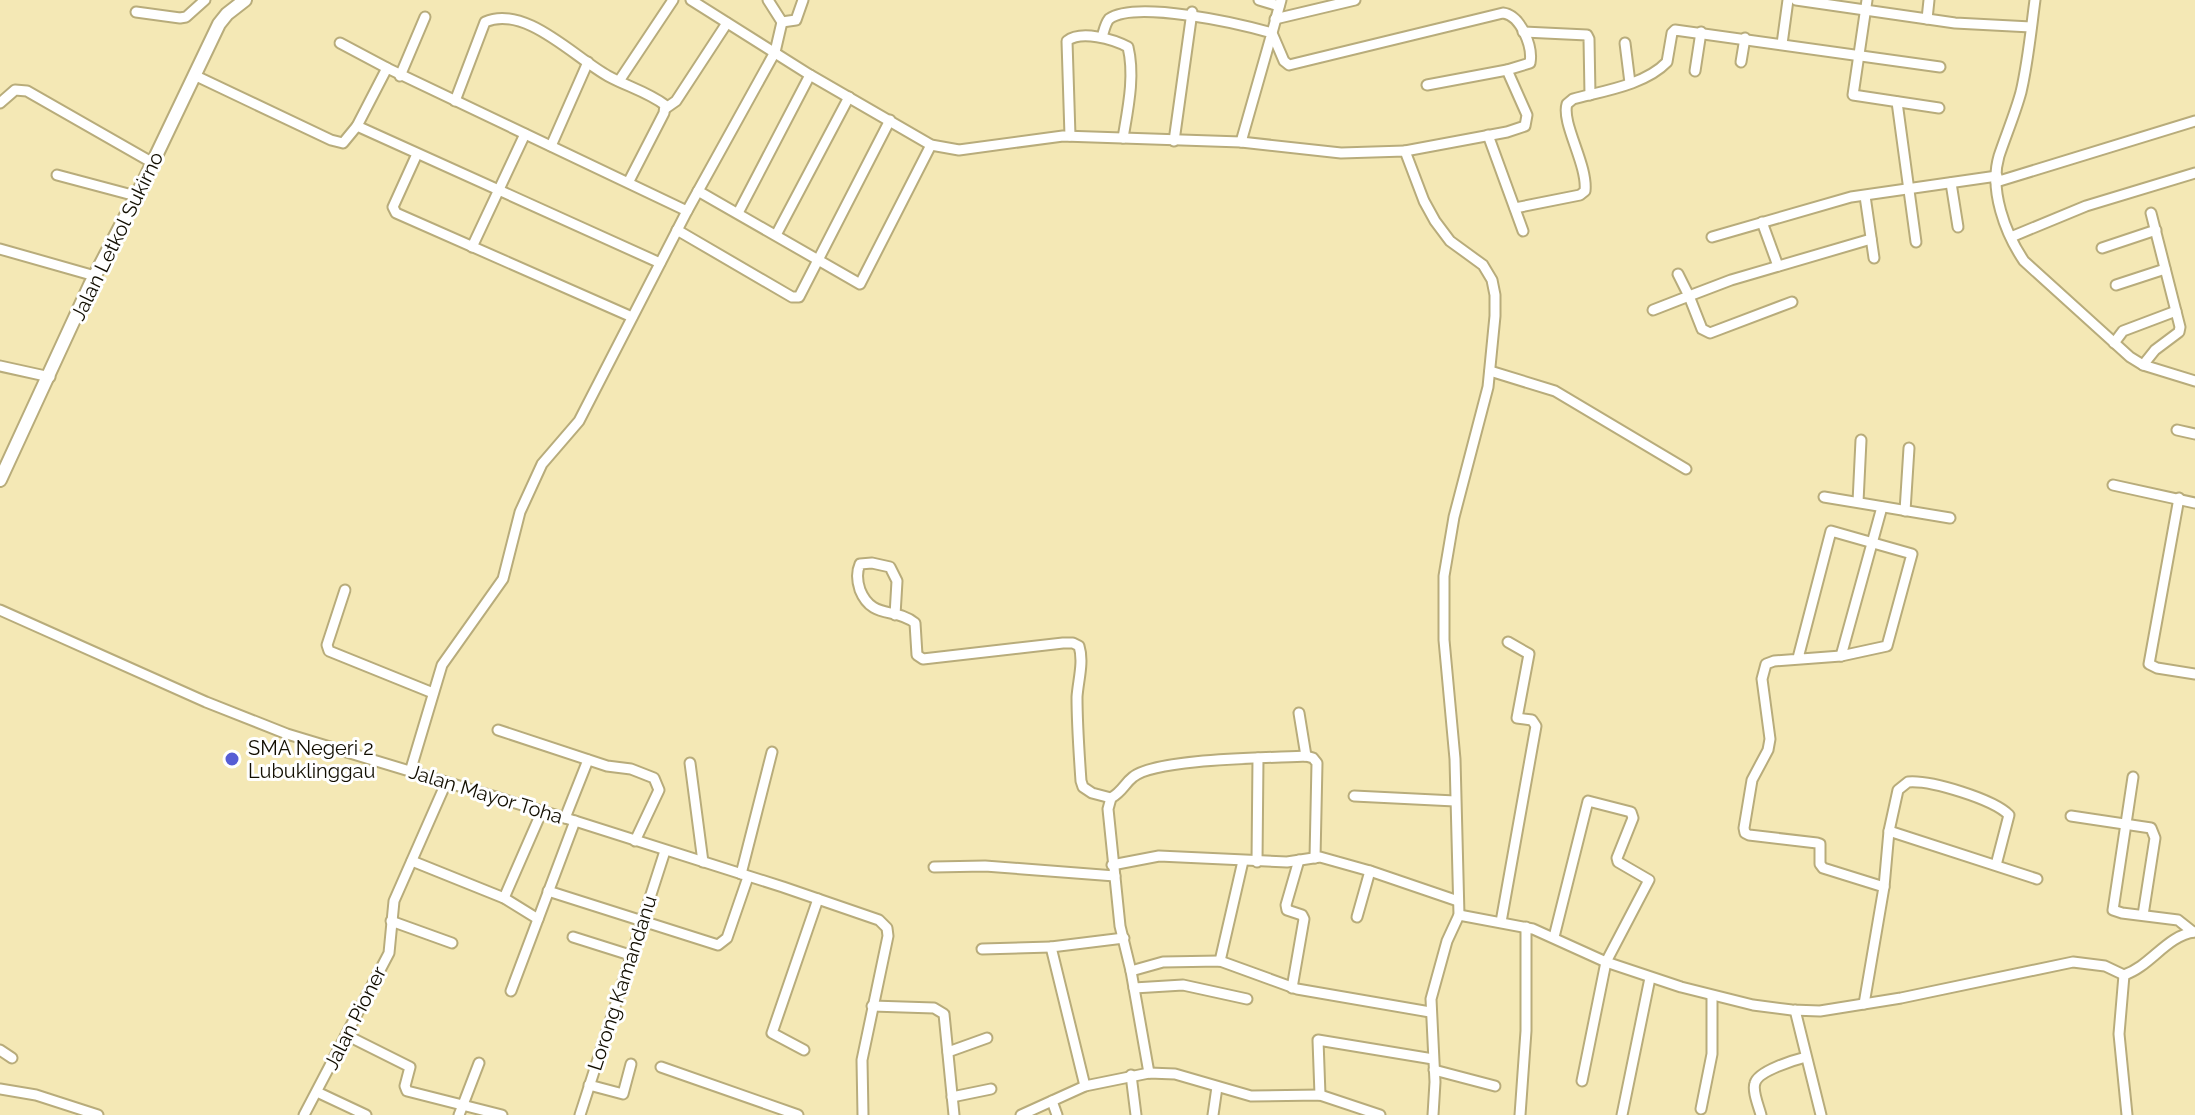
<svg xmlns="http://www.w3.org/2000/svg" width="2195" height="1115" viewBox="0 0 2195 1115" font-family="Raleway,sans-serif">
<rect width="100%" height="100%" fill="#f4e8b5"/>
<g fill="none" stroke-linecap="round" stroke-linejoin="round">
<g stroke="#b8ac7b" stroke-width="13">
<g id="minor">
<polyline points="691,0 810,75 931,145 959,150 1063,136 1241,142 1341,153 1405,151 1424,201 1435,221 1450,241 1483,265 1492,280 1495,295 1495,316 1488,387 1454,517 1444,576 1444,640 1455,759 1459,915 1447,941 1431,999 1435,1082 1433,1115"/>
<polyline points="1259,0 1279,6"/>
<path d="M1281,0L1272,33L1284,61L1289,65L1503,13C1521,15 1533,47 1530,63L1507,70L1427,85"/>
<polyline points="1796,0 1955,23 2031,27"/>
<polyline points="1867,0 1853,95 1939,108"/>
<path d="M2035,0C2031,30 2028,62 2021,92C2015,114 2006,135 1999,156C1989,190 2005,233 2024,261L2130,357L2143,365L2195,381"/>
<polyline points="136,12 180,18 186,17 205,0"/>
<polyline points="1275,19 1355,0"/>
<polyline points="1927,19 1929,0"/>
<polyline points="782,22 796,20 803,0"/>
<polyline points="1523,32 1587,35 1589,39 1590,95"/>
<path d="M1102,37C1104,31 1105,24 1109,19C1135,0 1237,23 1272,33L1241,142"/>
<polyline points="340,43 387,68"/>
<polyline points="1625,43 1630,83"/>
<polyline points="1782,44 1788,0"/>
<polyline points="1741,62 1745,38"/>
<polyline points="1695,71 1701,32"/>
<polyline points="194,75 331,140 343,143 357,126 387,68 687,211"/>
<polyline points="400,76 425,17"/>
<polyline points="619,81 673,0"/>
<path d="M455,101L485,22C525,4 575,58 608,76C626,86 648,92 665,105L664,113L629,181"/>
<polyline points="1897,102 1916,242"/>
<polyline points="0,103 15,90 27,91 153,163"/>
<polyline points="666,108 676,101 727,23"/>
<polyline points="357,126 660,263"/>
<polyline points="1488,135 1523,231"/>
<path d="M1070,136L1067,41C1081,30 1113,39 1128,47C1135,76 1128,108 1123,138"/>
<polyline points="1174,141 1192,12"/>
<polyline points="551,146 588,62"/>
<polyline points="1405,151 1507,132 1525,126 1527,115 1507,70"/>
<polyline points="417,154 393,207 396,213 632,317"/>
<polyline points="57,175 136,196"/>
<polyline points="1996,182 2195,121"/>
<polyline points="1951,183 1958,227"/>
<polyline points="698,191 860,284 931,145"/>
<polyline points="1865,196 1874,258"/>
<path d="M1515,208L1580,195L1585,191C1588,165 1561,123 1567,104L1573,99C1603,91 1645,85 1667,62L1672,33L1675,30L1940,67"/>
<polyline points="738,213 810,75"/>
<polyline points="1762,222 1778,266"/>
<polyline points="677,230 792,297 799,297 890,120"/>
<polyline points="776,235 849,97"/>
<polyline points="1712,237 1851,197 1997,176"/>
<polyline points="2011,237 2086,206 2195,173"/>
<polyline points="472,247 525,134"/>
<polyline points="2102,248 2156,230"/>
<polyline points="0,249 95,276"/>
<polyline points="2116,285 2165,269"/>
<polyline points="1792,302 1710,333 1702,329 1689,296 1731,280 1871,239"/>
<polyline points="1653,310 1689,296 1678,274"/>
<polyline points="2114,343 2123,331 2176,311"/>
<polyline points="2143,365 2155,350 2179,332 2180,327 2151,213"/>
<polyline points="0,366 50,377"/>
<polyline points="1490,371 1555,391 1686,469"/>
<polyline points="2177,430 2195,434"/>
<polyline points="2113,485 2195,503"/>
<polyline points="1824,497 1950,518"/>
<polyline points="2179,498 2149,664 2157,668 2195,674"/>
<polyline points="1858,502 1861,440"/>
<polyline points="1905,511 1909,448"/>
<polyline points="345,590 327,645 329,651 433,693"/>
<polyline points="0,610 206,702 287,734 575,821 783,887 879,920 887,928 888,936 862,1060 863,1115"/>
<path d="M895,615L897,581L890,567L872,563L860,564C856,573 857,581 860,590C872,620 895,607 915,623L917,655L923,659L1063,643H1073L1079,646C1084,662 1078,681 1077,697C1077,725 1079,753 1081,781L1083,787L1092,793L1111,798C1123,791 1124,784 1133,777C1156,758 1272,758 1306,756L1313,758L1317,763L1315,858"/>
<polyline points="1841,656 1882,507"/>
<polyline points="1798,658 1831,531 1912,554 1887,646 1841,656 1774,661 1766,664 1762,679 1770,739 1768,750 1752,780 1744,828 1745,833 1749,835 1817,843 1820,844 1820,864 1823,868 1884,887 1864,1004"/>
<polyline points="1299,713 1306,756"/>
<polyline points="498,730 607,766 631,769 654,778 659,790 635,841"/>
<polyline points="690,763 703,862"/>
<polyline points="410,772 442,665 503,579 520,512 542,464 579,421 687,211 775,52 782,22 768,0"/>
<polyline points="2133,777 2113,910 2122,913 2178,920 2193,932"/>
<polyline points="1354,796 1455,801"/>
<polyline points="1111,798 1108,809 1120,926 1131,971 1149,1073"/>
<polyline points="2071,816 2151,828 2155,838 2143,915"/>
<polyline points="565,818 588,760"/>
<path d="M1889,831L1898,790L1908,782C1931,780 1993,799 2009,815L1996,865"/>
<polyline points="412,861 504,898 538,919"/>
<polyline points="1257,862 1258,758"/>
<polyline points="1112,865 1159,856 1287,862 1320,857 1370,871 1458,901"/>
<polyline points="934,867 985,866 1115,876"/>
<polyline points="741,874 772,752"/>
<polyline points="1884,887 1889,831 2037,879"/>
<polyline points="548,891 718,945 727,938 748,877"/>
<polyline points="504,898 542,811"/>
<path d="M1459,915L1533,929L1606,962L1681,987L1753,1005L1792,1010L1820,1011L1901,998L2073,962L2105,966L2124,975C2151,966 2167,935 2195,932"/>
<polyline points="1357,917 1370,871"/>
<polyline points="391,921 452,943"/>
<polyline points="1501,922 1536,726 1532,720 1517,718 1529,654 1508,642"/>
<polyline points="573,937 630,955"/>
<polyline points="1554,937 1588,801 1631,812 1633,818 1617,858 1618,862 1649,880 1606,962 1582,1081"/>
<polyline points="982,949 1051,947"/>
<polyline points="1220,961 1243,861"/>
<polyline points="1131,971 1163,962 1220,961 1297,989 1430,1012"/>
<polyline points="2124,975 2119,1034 2127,1115"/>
<polyline points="1134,988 1183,985 1247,999"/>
<polyline points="1292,988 1304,919 1302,915 1287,910 1286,905 1299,860"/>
<polyline points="511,991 575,821"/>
<polyline points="872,1006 934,1008 944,1014 954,1115"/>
<polyline points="1795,1010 1821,1115"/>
<polyline points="346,1035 410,1067 405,1086 407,1091 502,1115"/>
<polyline points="0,1050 12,1058"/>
<polyline points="804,1050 772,1033 818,899"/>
<polyline points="948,1052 987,1038"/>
<polyline points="661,1067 798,1115"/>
<polyline points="1434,1070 1495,1086"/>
<polyline points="1131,1075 1136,1115"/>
<polyline points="589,1085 623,1094 631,1064"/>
<polyline points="1085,1086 1051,947 1124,938"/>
<polyline points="0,1089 36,1095 98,1115"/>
<polyline points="317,1092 366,1115"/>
<polyline points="1320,1095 1318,1040 1433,1059"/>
<polyline points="952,1097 991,1089"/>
<polyline points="1052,1101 1057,1115"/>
<polyline points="1701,1109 1712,1054 1712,996"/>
<polyline points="304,1115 389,953 394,901 446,783"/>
<polyline points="459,1115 479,1063"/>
<polyline points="580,1115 665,851"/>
<polyline points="1021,1115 1085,1086 1149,1073 1175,1074 1251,1096 1320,1095 1380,1115"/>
<polyline points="1213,1115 1217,1087"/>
<polyline points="1520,1115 1526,1031 1526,927"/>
<polyline points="1622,1115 1650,978"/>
<path d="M1761,1115C1759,1107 1752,1091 1755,1083C1758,1071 1794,1060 1806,1057"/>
</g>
</g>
<g stroke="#b8ac7b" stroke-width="16">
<polyline id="major" points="0,480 90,285 143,183 219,24 227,14 245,0"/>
</g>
<use href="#minor" stroke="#fff" stroke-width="9"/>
<use href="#major" stroke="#fff" stroke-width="12"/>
</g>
<circle fill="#565dd4" stroke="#fff" stroke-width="3" cx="232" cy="759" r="8"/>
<g text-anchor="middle" stroke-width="6" stroke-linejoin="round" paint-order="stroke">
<g font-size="20" fill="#120e00" stroke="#fff">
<text transform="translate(117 236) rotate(-64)" y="7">Jalan Letkol Sukirno</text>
<text transform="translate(486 794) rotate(17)" y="7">Jalan Mayor Toha</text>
<text transform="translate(622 983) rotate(-72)" y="7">Lorong Kamandanu</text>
<text transform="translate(355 1018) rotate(-63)" y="7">Jalan Pioner</text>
</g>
<g font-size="20" fill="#120e00" stroke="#fff" text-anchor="start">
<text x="248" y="755">SMA Negeri 2<tspan x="248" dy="23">Lubuklinggau</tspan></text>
</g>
</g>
</svg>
